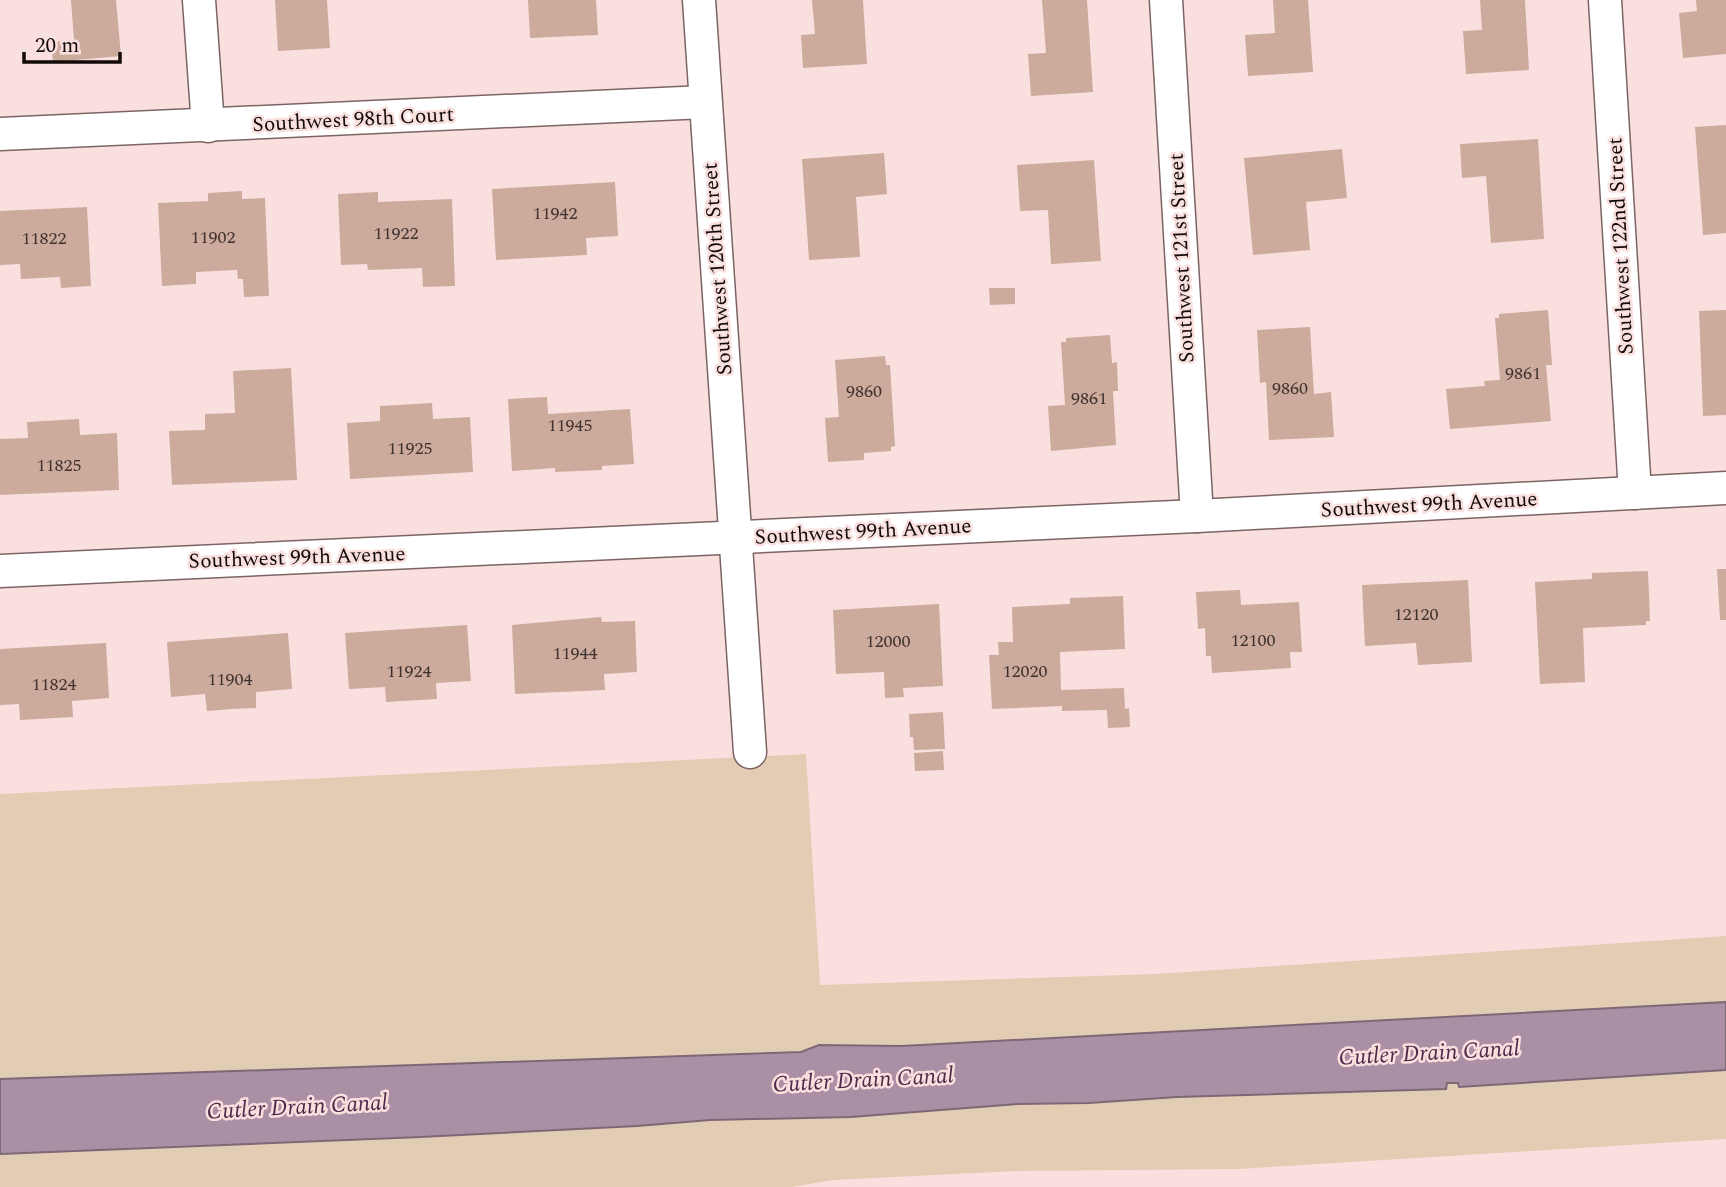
<svg xmlns="http://www.w3.org/2000/svg" width="1726" height="1187" viewBox="0 0 1726 1187" font-family="Spectral,serif">
<rect width="100%" height="100%" fill="#f9e0df"/>
<g fill="#e3ccb4">
<polygon points="806,754 820,985 1156,974 1726,936 1726,1002 902,1046 819,1045 801,1052 0,1079 0,794"/>
<polygon points="1726,1070 1726,1139 1239,1169 1017,1171 833,1180 792,1187 0,1187 0,1154 421,1137 637,1126 710,1120 851,1117 1018,1104 1089,1103 1177,1097 1445,1089 1446,1083 1458,1083 1459,1087"/>
</g>
<polygon fill="#ab90a5" stroke="#7d6876" stroke-width="2" points="1726,1002 1726,1070 1459,1087 1458,1083 1447,1083 1446,1089 1177,1097 1089,1103 1018,1104 851,1117 710,1120 637,1126 421,1137 0,1154 0,1079 801,1052 819,1045 902,1046"/>
<g fill="#ccaa9c">
<polygon points="71,0 116,0 121,56 53,62 51,42 74,40"/>
<polygon points="275,0 327,0 330,48 278,51"/>
<polygon points="528,0 596,0 598,35 530,38"/>
<polygon points="812,0 863,0 867,64 803,68 801,35 815,34"/>
<polygon points="1042,0 1087,0 1093,92 1031,96 1028,54 1046,53"/>
<polygon points="1273,0 1308,0 1313,72 1248,76 1245,35 1275,33"/>
<polygon points="1480,0 1525,0 1529,70 1466,74 1463,31 1482,30"/>
<polygon points="1696,0 1726,0 1726,54 1683,58 1679,13 1697,11"/>
<polygon points="1726,125 1726,233 1703,235 1695,127"/>
<polygon points="1538,139 1544,239 1491,243 1486,176 1462,178 1460,144"/>
<polygon points="1342,149 1347,198 1306,202 1310,250 1253,255 1244,158"/>
<polygon points="884,153 887,194 856,197 860,257 809,260 802,159"/>
<polygon points="1094,160 1101,261 1051,264 1048,210 1020,211 1017,165"/>
<polygon points="615,182 618,236 586,238 587,255 496,260 492,189"/>
<polygon points="242,191 242,199 265,198 269,296 244,297 243,279 238,279 237,270 196,272 196,284 162,286 158,203 208,201 208,193"/>
<polygon points="378,192 378,202 452,199 455,286 423,287 422,268 368,270 367,264 341,265 338,194"/>
<polygon points="87,207 91,286 61,288 60,277 21,279 20,264 0,265 0,211"/>
<polygon points="989,288 1015,288 1015,304 990,305"/>
<polygon points="1548,310 1552,365 1546,365 1551,421 1450,429 1446,389 1485,386 1484,381 1500,380 1495,318 1499,318 1499,314"/>
<polygon points="1726,310 1726,415 1703,416 1699,311"/>
<polygon points="1310,327 1314,394 1331,392 1334,437 1269,440 1266,382 1260,383 1257,330"/>
<polygon points="1110,335 1112,363 1117,362 1118,391 1113,391 1116,445 1051,451 1048,406 1065,405 1061,342 1066,342 1066,338"/>
<polygon points="885,356 886,365 890,365 895,446 891,447 891,451 864,453 864,460 828,462 825,418 839,417 835,360"/>
<polygon points="291,368 297,480 172,485 169,431 205,430 205,414 235,413 233,371"/>
<polygon points="547,397 548,414 630,409 634,464 602,466 602,470 555,472 555,468 512,471 508,399"/>
<polygon points="432,403 433,419 470,417 473,472 350,479 347,423 380,421 380,406"/>
<polygon points="79,419 80,435 117,433 119,490 0,495 0,439 28,438 27,422"/>
<polygon points="1717,569 1726,569 1726,620 1720,620"/>
<polygon points="1648,571 1650,621 1646,621 1646,625 1583,628 1585,682 1540,684 1535,582 1592,579 1592,573"/>
<polygon points="1468,580 1472,662 1418,665 1416,643 1365,646 1362,585"/>
<polygon points="1240,590 1241,605 1299,602 1302,652 1290,652 1291,668 1212,673 1211,656 1206,656 1205,628 1198,629 1196,592"/>
<polygon points="1123,596 1125,649 1060,652 1061,690 1124,688 1125,709 1129,708 1130,727 1108,728 1107,710 1062,711 1062,706 992,709 989,655 999,655 998,642 1013,642 1012,607 1070,604 1070,598"/>
<polygon points="939,604 943,686 903,688 904,697 885,698 884,672 836,674 833,610"/>
<polygon points="601,617 602,622 635,621 637,672 604,674 605,690 515,694 512,625"/>
<polygon points="467,625 471,681 436,683 437,699 386,702 385,687 349,689 345,633"/>
<polygon points="288,633 292,689 256,692 256,708 231,709 207,711 205,694 171,697 167,642"/>
<polygon points="106,643 109,698 72,701 73,717 20,720 19,704 0,705 0,649"/>
<polygon points="943,712 945,749 914,750 913,737 910,737 909,714"/>
<polygon points="943,751 944,770 915,771 914,753"/>
</g>
<g fill="none" stroke-linecap="round" stroke-linejoin="round">
<g stroke="#7a6564" stroke-width="35">
<g id="minor">
<polyline points="199,0 208,126"/>
<polyline points="699,0 750,752"/>
<polyline points="1166,0 1197,516"/>
<polyline points="1605,0 1635,493"/>
<polyline points="0,134 705,102"/>
<polyline points="0,571 1197,516 1726,488"/>
</g>
</g>
<use href="#minor" stroke="#fff" stroke-width="32"/>
</g>
<g text-anchor="middle" stroke-width="5" stroke-linejoin="round" paint-order="stroke">
<g font-size="18" fill="#40322e">
<text x="555" y="219">11942</text>
<text x="396" y="239">11922</text>
<text x="213" y="243">11902</text>
<text x="44" y="244">11822</text>
<text x="1523" y="379">9861</text>
<text x="1290" y="394">9860</text>
<text x="864" y="397">9860</text>
<text x="1089" y="404">9861</text>
<text x="570" y="431">11945</text>
<text x="410" y="454">11925</text>
<text x="59" y="471">11825</text>
<text x="1416" y="620">12120</text>
<text x="1253" y="646">12100</text>
<text x="888" y="647">12000</text>
<text x="575" y="659">11944</text>
<text x="409" y="677">11924</text>
<text x="1025" y="677">12020</text>
<text x="230" y="685">11904</text>
<text x="54" y="690">11824</text>
</g>
<g font-size="21" fill="#110a09" stroke="#f9e0df">
<text transform="translate(353 119) rotate(-3)" y="7">Southwest 98th Court</text>
<text transform="translate(1620 246) rotate(-93)" y="7">Southwest 122nd Street</text>
<text transform="translate(1181 258) rotate(-93)" y="7">Southwest 121st Street</text>
<text transform="translate(717 269) rotate(-94)" y="7">Southwest 120th Street</text>
<text transform="translate(1429 504) rotate(-3)" y="7">Southwest 99th Avenue</text>
<text transform="translate(863 531) rotate(-3)" y="7">Southwest 99th Avenue</text>
<text transform="translate(297 557) rotate(-2)" y="7">Southwest 99th Avenue</text>
</g>
<g font-size="23" font-style="italic" fill="#502a4a" stroke="#f9e0df">
<text transform="translate(1429 1052) rotate(-3)" y="8">Cutler Drain Canal</text>
<text transform="translate(863 1079) rotate(-3)" y="8">Cutler Drain Canal</text>
<text transform="translate(297 1106) rotate(-3)" y="8">Cutler Drain Canal</text>
</g>
</g>
<path d="M24 52v10h96v-10" fill="none" stroke="#110a09" stroke-width="3.5"/>
<text x="35" y="52" font-size="21" fill="#110a09" stroke="#f9e0df" stroke-width="5" paint-order="stroke">20 m</text>
</svg>
